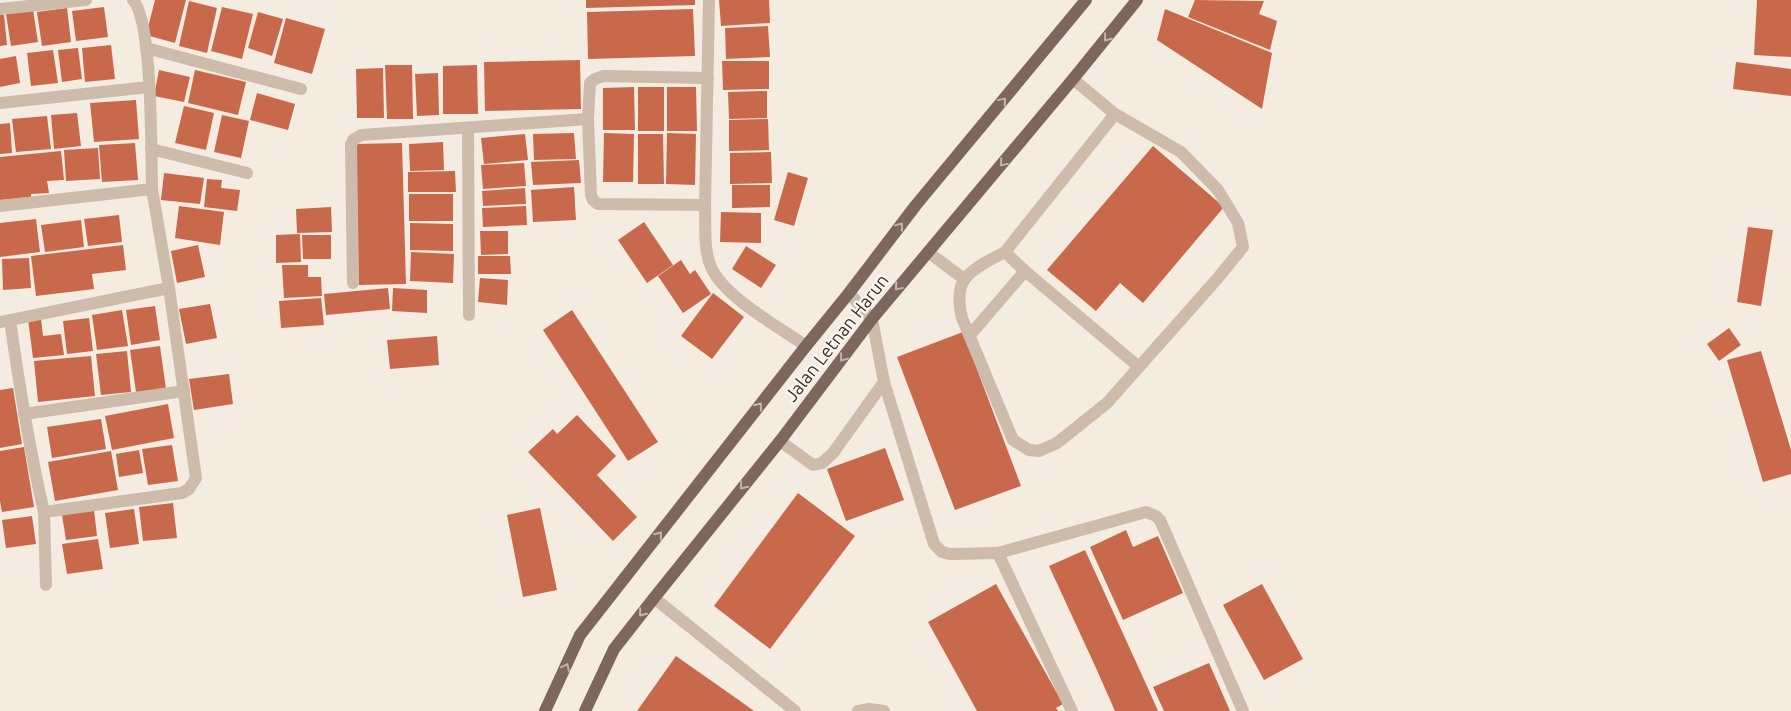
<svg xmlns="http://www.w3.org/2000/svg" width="1791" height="711" viewBox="0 0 1791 711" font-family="Ubuntu,sans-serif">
<rect width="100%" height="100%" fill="#f4ebe1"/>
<g fill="#c8694b">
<polygon points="155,0 186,0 175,43 146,35"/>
<polygon points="586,0 695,0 695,5 586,8"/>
<polygon points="719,0 769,0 770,23 721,26"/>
<polygon points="1195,0 1264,1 1259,14 1277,21 1270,50 1188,17"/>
<polygon points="1757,0 1791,0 1791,57 1754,55"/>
<polygon points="189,1 217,8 207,53 179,46"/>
<polygon points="104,7 108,37 76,41 72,11"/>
<polygon points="222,7 253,14 242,59 211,51"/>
<polygon points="67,8 71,42 42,46 37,12"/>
<polygon points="693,9 695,56 588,59 587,12"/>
<polygon points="1165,9 1272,53 1262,109 1157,40"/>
<polygon points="33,10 38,42 11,46 6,14"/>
<polygon points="258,12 283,19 272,56 248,48"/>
<polygon points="0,15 4,15 7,45 0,46"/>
<polygon points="286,18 325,29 312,74 274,63"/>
<polygon points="768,26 770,57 726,59 725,28"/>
<polygon points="111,45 115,79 85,82 82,48"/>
<polygon points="78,48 82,79 62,82 58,50"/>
<polygon points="53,50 58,83 31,86 27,53"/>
<polygon points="16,56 20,83 0,87 0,59"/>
<polygon points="580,60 581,109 485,111 484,62"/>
<polygon points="722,61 769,61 769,89 723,90"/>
<polygon points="1736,62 1791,69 1791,96 1733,89"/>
<polygon points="385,65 412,65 413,119 387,119"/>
<polygon points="477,65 478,114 443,114 443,66"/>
<polygon points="383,68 384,118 357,118 356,69"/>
<polygon points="159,70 190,77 184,102 154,96"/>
<polygon points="195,70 246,82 238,115 188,103"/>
<polygon points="438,73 439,115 417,116 415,74"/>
<polygon points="634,87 635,130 603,130 603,88"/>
<rect x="638" y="87" width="26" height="44"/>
<polygon points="667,87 696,87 697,131 667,131"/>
<polygon points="767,91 767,118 729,119 728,92"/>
<polygon points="257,93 295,104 288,130 250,120"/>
<polygon points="136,100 139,139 94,142 90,103"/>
<polygon points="184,106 214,113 206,150 175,143"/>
<polygon points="77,113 81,146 54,149 51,115"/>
<polygon points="222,115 249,121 241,158 214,152"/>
<polygon points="47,116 51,149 16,152 12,119"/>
<polygon points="768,119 769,150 729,151 729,120"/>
<polygon points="10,123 12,153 0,154 0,124"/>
<polygon points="574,133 576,159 534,160 533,134"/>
<polygon points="604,133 634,134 633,182 603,182"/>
<polygon points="667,133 696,134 695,185 666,184"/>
<polygon points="525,134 528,160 484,164 481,138"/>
<polygon points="638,134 663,134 664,184 638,184"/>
<polygon points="443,142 444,170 410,171 409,144"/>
<polygon points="135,143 138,180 102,182 99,145"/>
<polygon points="402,143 406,284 359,285 355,144"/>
<polygon points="1153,146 1224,207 1143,303 1120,283 1096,311 1047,270"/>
<polygon points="98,148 100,179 66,181 64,150"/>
<polygon points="61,151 64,180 47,181 49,193 31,194 31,197 0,200 0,157"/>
<polygon points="771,152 772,183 730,184 730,153"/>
<polygon points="579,160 581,183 533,185 531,162"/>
<polygon points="524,163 526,186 483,189 481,165"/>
<polygon points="455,171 456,192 408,192 408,172"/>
<polygon points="788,172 808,178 794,226 774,220"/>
<polygon points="164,173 204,178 200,204 161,200"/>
<polygon points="207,179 222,180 221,188 240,190 237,211 204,207"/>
<polygon points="732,185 770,185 770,207 732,208"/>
<polygon points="574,187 576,220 533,222 531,190"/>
<polygon points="525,188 526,204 483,206 482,191"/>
<rect x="409" y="194" width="44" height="27"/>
<polygon points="179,206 224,212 220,245 175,238"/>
<polygon points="526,206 527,225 483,227 482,208"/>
<polygon points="331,207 332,232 297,233 296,209"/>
<polygon points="721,212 761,213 761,243 720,242"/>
<polygon points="119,215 122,242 88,246 84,219"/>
<polygon points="36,219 40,252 0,257 0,223"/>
<polygon points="81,220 84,247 45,252 41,225"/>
<polygon points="644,222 673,265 647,283 618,240"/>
<polygon points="410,223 453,224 453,251 410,250"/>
<polygon points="1748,227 1773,230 1761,306 1737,302"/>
<polygon points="480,231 508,231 508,254 481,255"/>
<polygon points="300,234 301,262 276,263 276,235"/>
<polygon points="302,235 331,235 331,259 303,259"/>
<polygon points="123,245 126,270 92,274 94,289 36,296 31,256"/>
<polygon points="198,245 205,277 177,283 171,251"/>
<polygon points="746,246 776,265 761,288 732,269"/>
<polygon points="411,252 454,254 453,283 410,281"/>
<polygon points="478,256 510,256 511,274 478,274"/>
<polygon points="29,258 31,288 3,290 2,259"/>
<polygon points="681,260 690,274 695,270 711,294 683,313 658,276"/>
<polygon points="282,265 308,265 308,277 321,277 322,296 284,298"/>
<polygon points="480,278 508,280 507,305 478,302"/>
<polygon points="388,288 390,309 326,315 324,294"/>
<polygon points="393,288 427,290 427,313 392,311"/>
<polygon points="713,293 744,317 712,359 681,336"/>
<polygon points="321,298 324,325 281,328 279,301"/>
<polygon points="210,304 217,338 186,344 179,309"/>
<polygon points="155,306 160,340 131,345 126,310"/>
<polygon points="122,310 128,346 97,350 92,315"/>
<polygon points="572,310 658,442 628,461 543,330"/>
<polygon points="41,318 43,336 61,334 64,355 33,358 28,319"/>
<polygon points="89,318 93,351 67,354 63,321"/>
<polygon points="1729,328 1741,345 1719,361 1707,344"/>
<polygon points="963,332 1021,486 955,510 897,357"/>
<polygon points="437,336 439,365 390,369 387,340"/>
<polygon points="160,346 166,389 136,392 130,350"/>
<polygon points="127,351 131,392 101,395 96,354"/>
<polygon points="1761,351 1791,450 1791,474 1763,482 1727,360"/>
<polygon points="91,356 95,396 38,402 34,361"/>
<polygon points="229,374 233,404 194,410 189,379"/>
<polygon points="13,388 22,444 0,448 0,390"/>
<polygon points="168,404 174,438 112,450 105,416"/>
<polygon points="577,415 616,456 597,475 637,517 613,541 528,452 553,429 557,434"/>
<polygon points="101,419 106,449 52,458 47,427"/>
<polygon points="172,445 178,481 148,485 142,449"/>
<polygon points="24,447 34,507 2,512 0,501 0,451"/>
<polygon points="885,448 904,500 846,521 827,469"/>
<polygon points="139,450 143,473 119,477 116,454"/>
<polygon points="111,451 118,490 55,501 48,462"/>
<polygon points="798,493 855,536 770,649 714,606"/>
<polygon points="173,503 177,538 143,541 139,507"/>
<polygon points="540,508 557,590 523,597 507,515"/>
<polygon points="134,509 139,544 110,548 105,513"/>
<polygon points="94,510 97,536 66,540 62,515"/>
<polygon points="32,516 36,544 6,548 2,520"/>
<polygon points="1126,530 1133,547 1158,536 1183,593 1123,620 1090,547"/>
<polygon points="98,539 103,569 67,574 62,544"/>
<polygon points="1085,550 1146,684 1158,711 1115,711 1096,668 1049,566"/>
<polygon points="996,584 1063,704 1056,708 1058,711 977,711 928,622"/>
<polygon points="1262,584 1303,659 1264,680 1223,605"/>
<polygon points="676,656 733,696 754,711 637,711"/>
<polygon points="1209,663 1230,711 1164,711 1153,687"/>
</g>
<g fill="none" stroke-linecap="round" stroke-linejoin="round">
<g stroke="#cdbbac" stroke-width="12">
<path d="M1073,79L1115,114L1005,252C994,258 972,268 965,279C957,289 959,307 962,318L1013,440L1029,450L1039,451L1057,443L1107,403L1217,279L1243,247L1238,223L1218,190L1181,152L1115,114"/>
<polyline points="928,252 964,279"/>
<polyline points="1005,252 1025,271 1139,367"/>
<polyline points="970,335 1025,271"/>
<polyline points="654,598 795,711"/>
<polyline points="858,711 869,709 884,711"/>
</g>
<g stroke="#cdbbac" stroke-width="12">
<polyline points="0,9 86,0"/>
<polyline points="146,48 301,89"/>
<polyline points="0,103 149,87"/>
<polyline points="588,119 590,83 595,79 603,76 708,78"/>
<polyline points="468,128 469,315"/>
<polyline points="151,149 247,173"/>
<polyline points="705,205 709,0"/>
<path d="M0,206L152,189C151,154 153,21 133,0"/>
<path d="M353,283L351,145L353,140L361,135L588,119L591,195L593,200L598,204L705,205C706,225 703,248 711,267C724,297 779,327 806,346"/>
<polyline points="849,293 872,319 884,382 934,544 942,552 950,554 998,553 1072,711"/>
<path d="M10,320C19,384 29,448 44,512L182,493L189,489L196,478L169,288"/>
<polyline points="0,322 169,288 152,189"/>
<polyline points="24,414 184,391"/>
<polyline points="780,441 813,465 822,463 833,453 884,382"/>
<polyline points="44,512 46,585"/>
<polyline points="998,553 1146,512 1156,516 1160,520 1243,711"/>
</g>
<g stroke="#7d675c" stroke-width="12">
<polyline points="545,711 580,635 806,346 849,293 916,205 1086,0"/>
<polyline points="585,711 614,649 654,598 780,441 872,319 1073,79 1137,0"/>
</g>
</g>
<defs><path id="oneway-chevron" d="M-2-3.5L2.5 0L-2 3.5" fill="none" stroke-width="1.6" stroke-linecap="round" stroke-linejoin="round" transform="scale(1.25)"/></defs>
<g stroke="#c2b5ac">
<use href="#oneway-chevron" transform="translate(1107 38) rotate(129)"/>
<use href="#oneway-chevron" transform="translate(1003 101) rotate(-50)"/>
<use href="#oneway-chevron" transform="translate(1003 163) rotate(130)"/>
<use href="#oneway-chevron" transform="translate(900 226) rotate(-53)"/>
<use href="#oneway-chevron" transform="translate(898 287) rotate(130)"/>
<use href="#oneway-chevron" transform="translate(843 358) rotate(127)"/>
<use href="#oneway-chevron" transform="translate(759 406) rotate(-52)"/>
<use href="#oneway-chevron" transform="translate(743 486) rotate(129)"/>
<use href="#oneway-chevron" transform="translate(659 535) rotate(-52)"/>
<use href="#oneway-chevron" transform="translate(642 613) rotate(128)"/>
<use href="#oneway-chevron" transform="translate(566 667) rotate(-65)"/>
</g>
<g text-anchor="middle" stroke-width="4.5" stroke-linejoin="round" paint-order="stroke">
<g font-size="18" fill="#3b302b" stroke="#fbf5ee">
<text transform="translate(837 338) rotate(-52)" y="6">Jalan Letnan Harun</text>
</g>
</g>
</svg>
